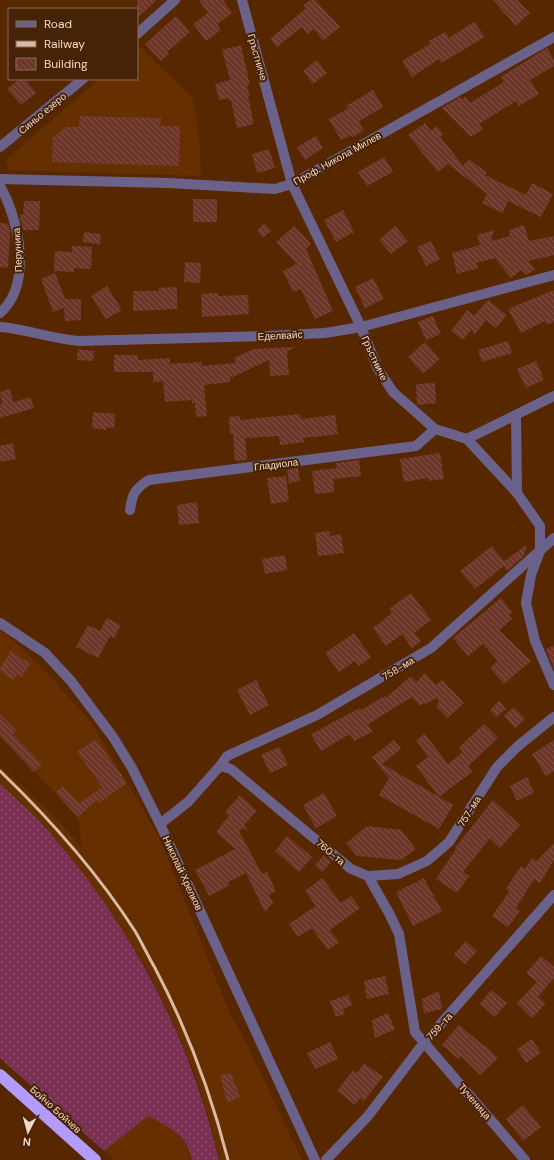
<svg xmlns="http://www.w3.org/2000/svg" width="554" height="1160" viewBox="0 0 554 1160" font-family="'DM Sans',sans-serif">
<defs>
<pattern id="grass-dots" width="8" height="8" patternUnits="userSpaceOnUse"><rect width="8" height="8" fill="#7a3052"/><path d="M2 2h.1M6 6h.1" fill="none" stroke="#8e4d69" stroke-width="1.8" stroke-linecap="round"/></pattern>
<pattern id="building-back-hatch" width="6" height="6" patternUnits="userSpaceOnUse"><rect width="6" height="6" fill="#6e3629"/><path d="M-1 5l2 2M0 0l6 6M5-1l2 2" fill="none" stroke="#835246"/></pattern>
</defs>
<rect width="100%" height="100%" fill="#572800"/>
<g fill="#652f00">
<polygon points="138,45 193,98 200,144 201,176 9,170 6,160 99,79 137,79"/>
<polygon points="0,630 9,636 52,678 92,724 159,837 230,1014 242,1034 302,1160 219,1160 211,1125 195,1074 172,1020 148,970 118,922 64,850 40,822 0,784 0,766 59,821 82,848 78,817 0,736"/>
<polygon points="148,1115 178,1132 190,1154 192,1160 115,1160 104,1151"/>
</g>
<path fill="url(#grass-dots)" d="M0,784C14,797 29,810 42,824C129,921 189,1033 219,1160H192C186,1134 169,1127 148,1116L104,1151L0,1058Z"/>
<g fill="url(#building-back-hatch)">
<polygon points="137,0 157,0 137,18"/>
<polygon points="199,0 223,0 232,13 217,24 221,30 206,41 193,24 208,13"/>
<polygon points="310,0 315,0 340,27 323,41 314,29 308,34 302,27 277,47 270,39 306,8 303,6"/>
<polygon points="493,0 517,0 530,13 516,26"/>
<polygon points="176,16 190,32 167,52 169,54 161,61 145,44"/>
<polygon points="474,22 485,37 441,63 439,59 412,77 402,61 430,44 429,41 445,32 449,38"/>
<polygon points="241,45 250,85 247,86 250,96 248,96 254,124 237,128 231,100 229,101 228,98 219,100 215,84 230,80 222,50"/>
<polygon points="547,48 554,60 554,66 530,80 539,94 519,106 516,101 479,124 483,129 471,137 442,108 460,97 462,99 466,97 470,103 504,82 501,77"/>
<polygon points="317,60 327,73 313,84 303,71"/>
<polygon points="19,79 25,79 36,93 21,105 7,89"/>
<polygon points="373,90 383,107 359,121 364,131 352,137 351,135 341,140 329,119 349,108 346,106"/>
<polygon points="80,116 161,118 160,126 180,126 179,166 52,162 53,137 66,127 79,127"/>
<polygon points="425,123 431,131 437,126 443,134 440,136 463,166 469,159 487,173 485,175 526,195 532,183 553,194 541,217 508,201 503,213 482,203 487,194 448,164 438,172 408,135"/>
<polygon points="316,136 323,148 305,160 297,147"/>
<polygon points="269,149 275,168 257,173 252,154"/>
<polygon points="384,157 393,172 367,186 358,172"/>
<rect x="193" y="199" width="24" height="23"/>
<polygon points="24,201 40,201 39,230 23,230 20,217 20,214 23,215"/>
<polygon points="343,210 354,232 336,242 324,220"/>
<polygon points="0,223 8,224 10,232 8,268 0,267"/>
<polygon points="264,223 271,231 263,238 257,231"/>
<polygon points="524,225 529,241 554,236 554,255 528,261 535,269 527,275 521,270 511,278 495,258 476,263 478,268 457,274 452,253 480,245 477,235 495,230 491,237 492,241 510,236 509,230"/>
<polygon points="294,226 311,244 306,249 333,311 315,319 301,289 293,292 283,271 297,264 276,242"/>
<polygon points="395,226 408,241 391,254 379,240"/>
<polygon points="84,232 101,234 100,244 83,242"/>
<polygon points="431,241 440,259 426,266 417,247"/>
<polygon points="72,246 92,247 91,269 74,268 74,272 54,271 55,251 72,252"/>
<polygon points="185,262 201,263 200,283 184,282"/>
<polygon points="55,273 65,299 81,299 81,320 65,321 64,308 53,312 41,279"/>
<polygon points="373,278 384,299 365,308 355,287"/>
<polygon points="107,286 122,310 106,319 91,296"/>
<polygon points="177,287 177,309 133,311 133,291 159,291 159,288"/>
<polygon points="554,290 554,322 547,325 545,321 521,333 508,309"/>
<polygon points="218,293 218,296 248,295 249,314 202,317 201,294"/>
<polygon points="488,300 507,315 496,328 486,320 474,335 472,329 463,340 451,331 467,310 474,316"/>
<polygon points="433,316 441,334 426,340 418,322"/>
<polygon points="508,341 512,353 482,362 478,350"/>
<polygon points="425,342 440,359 423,374 408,357"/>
<polygon points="295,347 287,352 289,375 270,376 269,360 230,378 230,382 204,385 207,416 196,417 195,403 192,403 192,400 165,402 163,381 153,382 153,372 114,372 114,355 138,355 138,360 170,358 170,364 201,362 202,366 236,363 234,358 254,349"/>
<polygon points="78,349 94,351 93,361 77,360"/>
<polygon points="536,361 544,380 526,388 517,369"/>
<polygon points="435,383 436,403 417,405 416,384"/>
<polygon points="10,389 13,402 31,397 34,408 0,418 0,404 2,404 0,392"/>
<polygon points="93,412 115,414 114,428 106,427 106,430 92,428"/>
<polygon points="300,414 301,419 335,415 338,434 303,438 304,442 280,445 279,436 245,438 247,460 235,461 233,434 230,434 229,417 240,416 240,420"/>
<polygon points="13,443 16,459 0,462 0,446"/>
<polygon points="440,453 444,479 428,481 428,478 404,482 400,459"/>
<polygon points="359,460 361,476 333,479 334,492 315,494 312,471 337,468 336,463"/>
<polygon points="298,468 300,481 289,483 287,470"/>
<polygon points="286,476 289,501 271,504 267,478"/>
<polygon points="197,502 199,523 179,525 177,505"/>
<polygon points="329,531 330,536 341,534 344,553 318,556 315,533"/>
<polygon points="527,545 524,556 507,571 504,566 475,589 460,571 492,546 504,561"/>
<polygon points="285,555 287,570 265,574 262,559"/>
<polygon points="411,593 431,620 414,633 421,641 412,648 402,634 386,646 373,628 392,613 389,609"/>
<polygon points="501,598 512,612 509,615 512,619 499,630 531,661 504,684 490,668 498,661 483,644 468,656 453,638"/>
<polygon points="107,618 121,625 114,638 110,636 98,658 76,647 88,625 100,631"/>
<polygon points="354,633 371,657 359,666 355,661 339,672 325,653"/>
<polygon points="554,646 554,669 546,649"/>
<polygon points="11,651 30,664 22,677 17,674 13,680 0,671 0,668"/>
<polygon points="425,673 436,685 442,680 464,703 448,718 436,706 439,703 437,698 425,704 424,703 420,706 412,697 368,724 372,732 354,741 350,734 321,751 311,734 360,708 361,710 385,696 386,698 411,676 416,682"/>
<polygon points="256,680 269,705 250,715 237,690"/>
<polygon points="499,701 506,709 496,717 490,710"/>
<polygon points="514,707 525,719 515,728 504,716"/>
<polygon points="0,714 17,731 13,734 42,764 34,772 0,736"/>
<polygon points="484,724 498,738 468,766 472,772 439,797 416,766 428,757 416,740 425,734 448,764 463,752 459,747"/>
<polygon points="96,739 127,783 99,803 97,800 78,817 55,792 63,786 79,803 102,787 77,752"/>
<polygon points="394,740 401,749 382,764 453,805 439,829 379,795 389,778 372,757"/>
<polygon points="554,740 554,771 546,776 532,754"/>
<polygon points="279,747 288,765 270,773 261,755"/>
<polygon points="527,777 534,793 517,801 510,786"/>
<polygon points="324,793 337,816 316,828 303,805"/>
<polygon points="240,795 257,811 244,825 248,832 243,828 239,831 262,874 267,872 276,891 269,895 273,903 265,912 246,873 228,882 230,885 209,896 195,870 235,849 216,832 229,816 225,812"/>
<polygon points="493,800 520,825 500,848 490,838 463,872 469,876 457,893 436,879 456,849 455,848"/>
<polygon points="367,826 401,830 416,849 401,860 357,856 346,843"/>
<polygon points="287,836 312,857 299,872 275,851"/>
<polygon points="554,843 554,860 540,883 534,879 516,908 520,911 508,927 492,916 509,892 506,889 521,866 525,869 532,858 537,861"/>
<polygon points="324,855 331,862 322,872 315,865"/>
<polygon points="322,878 341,903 351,896 360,908 330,930 339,942 328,950 312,928 298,937 289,924 316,906 305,891"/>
<polygon points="424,878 442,911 413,926 396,892"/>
<polygon points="466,941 477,951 465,964 454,954"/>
<polygon points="541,956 554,967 554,978 538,997 546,1003 532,1018 517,1003 537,982 526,973"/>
<polygon points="385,976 389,994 367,999 364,981"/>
<polygon points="491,990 507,1003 495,1017 480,1004"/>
<polygon points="439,991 442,1009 424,1013 422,999"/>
<polygon points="348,995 352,1005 343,1009 345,1014 336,1017 330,1001"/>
<polygon points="388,1013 395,1029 375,1038 372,1020"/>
<polygon points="459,1025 484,1046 485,1045 498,1058 480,1075 461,1056 459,1059 442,1045"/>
<polygon points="532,1039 541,1053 526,1063 517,1049"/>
<polygon points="330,1042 338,1059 315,1069 307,1053"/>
<polygon points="364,1063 383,1077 364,1101 360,1098 355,1105 337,1091 353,1070 357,1073"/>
<polygon points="231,1073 240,1097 227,1103 220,1075"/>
<polygon points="523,1105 541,1127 523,1141 506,1119"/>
</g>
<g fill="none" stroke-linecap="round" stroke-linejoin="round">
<g stroke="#6b628b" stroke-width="10">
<polyline points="242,0 292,184 361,327 378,369 393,392 435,429 467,439 517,493 540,526 540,551 531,575 526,603 535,641 554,685"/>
<polyline points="137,34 175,0"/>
<polyline points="0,147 83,79"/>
<polyline points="0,179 169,183 275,189 292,184 554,37"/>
<path d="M0,186C19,219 33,284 0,313"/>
<path d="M0,327C27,329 52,339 79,341L268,336L325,333L361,327L554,275"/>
<polyline points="516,416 517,493"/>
<polyline points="467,439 554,396"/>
<path d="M130,510C132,495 135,488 149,480L416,446L435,429"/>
<polyline points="0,623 45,653 71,681 113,737 132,768 160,824 315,1160"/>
<polyline points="220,766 227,756 317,715 431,648 554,538"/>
<polyline points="160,824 188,802 220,766 231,769 351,869 368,876 389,913 399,934 415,1032 525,1160"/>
<polyline points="368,876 398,874 427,861 449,842 497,767 518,746 554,717"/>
<polyline points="326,1160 368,1116 423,1044 554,895"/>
</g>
<polyline stroke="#b39afd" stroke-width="12" points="0,1075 95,1160"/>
<path stroke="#dabaa4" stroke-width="3" d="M0,771C50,819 97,872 135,931C142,943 148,956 155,968C187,1029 211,1093 228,1160"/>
</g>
<g text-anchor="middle" stroke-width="4" stroke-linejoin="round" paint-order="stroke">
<g font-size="10" fill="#f4d7c4" stroke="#462206">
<text transform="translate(258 57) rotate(74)" y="4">Гръстниче</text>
<text transform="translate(42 113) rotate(-40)" y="4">Синьо езеро</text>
<text transform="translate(337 158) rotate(-29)" y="4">Проф. Никола Милев</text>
<text transform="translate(17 250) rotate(-93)" y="4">Перуника</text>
<text transform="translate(280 335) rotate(-3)" y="4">Еделвайс</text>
<text transform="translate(375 358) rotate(65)" y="4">Гръстниче</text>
<text transform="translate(276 464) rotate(-7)" y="4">Гладиола</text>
<text transform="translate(398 668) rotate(-31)" y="4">758-ма</text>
<text transform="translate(469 811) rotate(-58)" y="4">757-ма</text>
<text transform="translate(331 852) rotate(40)" y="4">760-та</text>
<text transform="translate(183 873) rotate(65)" y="4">Николай Хрелков</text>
<text transform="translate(439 1026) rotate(-48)" y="4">759-та</text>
<text transform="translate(475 1101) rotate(49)" y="4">Тученица</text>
<text transform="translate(56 1109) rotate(42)" y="4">Бойчо Бойчев</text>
</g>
</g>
<rect x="8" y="8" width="130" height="72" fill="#462206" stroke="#8c6a52"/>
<rect x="16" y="21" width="20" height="6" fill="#6b628b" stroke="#8c6a52"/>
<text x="44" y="28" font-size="12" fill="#f4d7c4">Road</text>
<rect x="16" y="41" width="20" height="6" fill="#dabaa4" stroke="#8c6a52"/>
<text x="44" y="48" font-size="12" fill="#f4d7c4">Railway</text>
<rect x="16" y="58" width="20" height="12" fill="url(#building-back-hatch)" stroke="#8c6a52"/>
<text x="44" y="68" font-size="12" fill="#f4d7c4">Building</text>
<g transform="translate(28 1132) rotate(186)" stroke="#462206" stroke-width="3" paint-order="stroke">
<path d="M0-3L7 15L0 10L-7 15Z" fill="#f4d7c4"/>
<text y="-6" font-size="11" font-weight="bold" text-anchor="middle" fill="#f4d7c4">N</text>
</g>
</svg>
